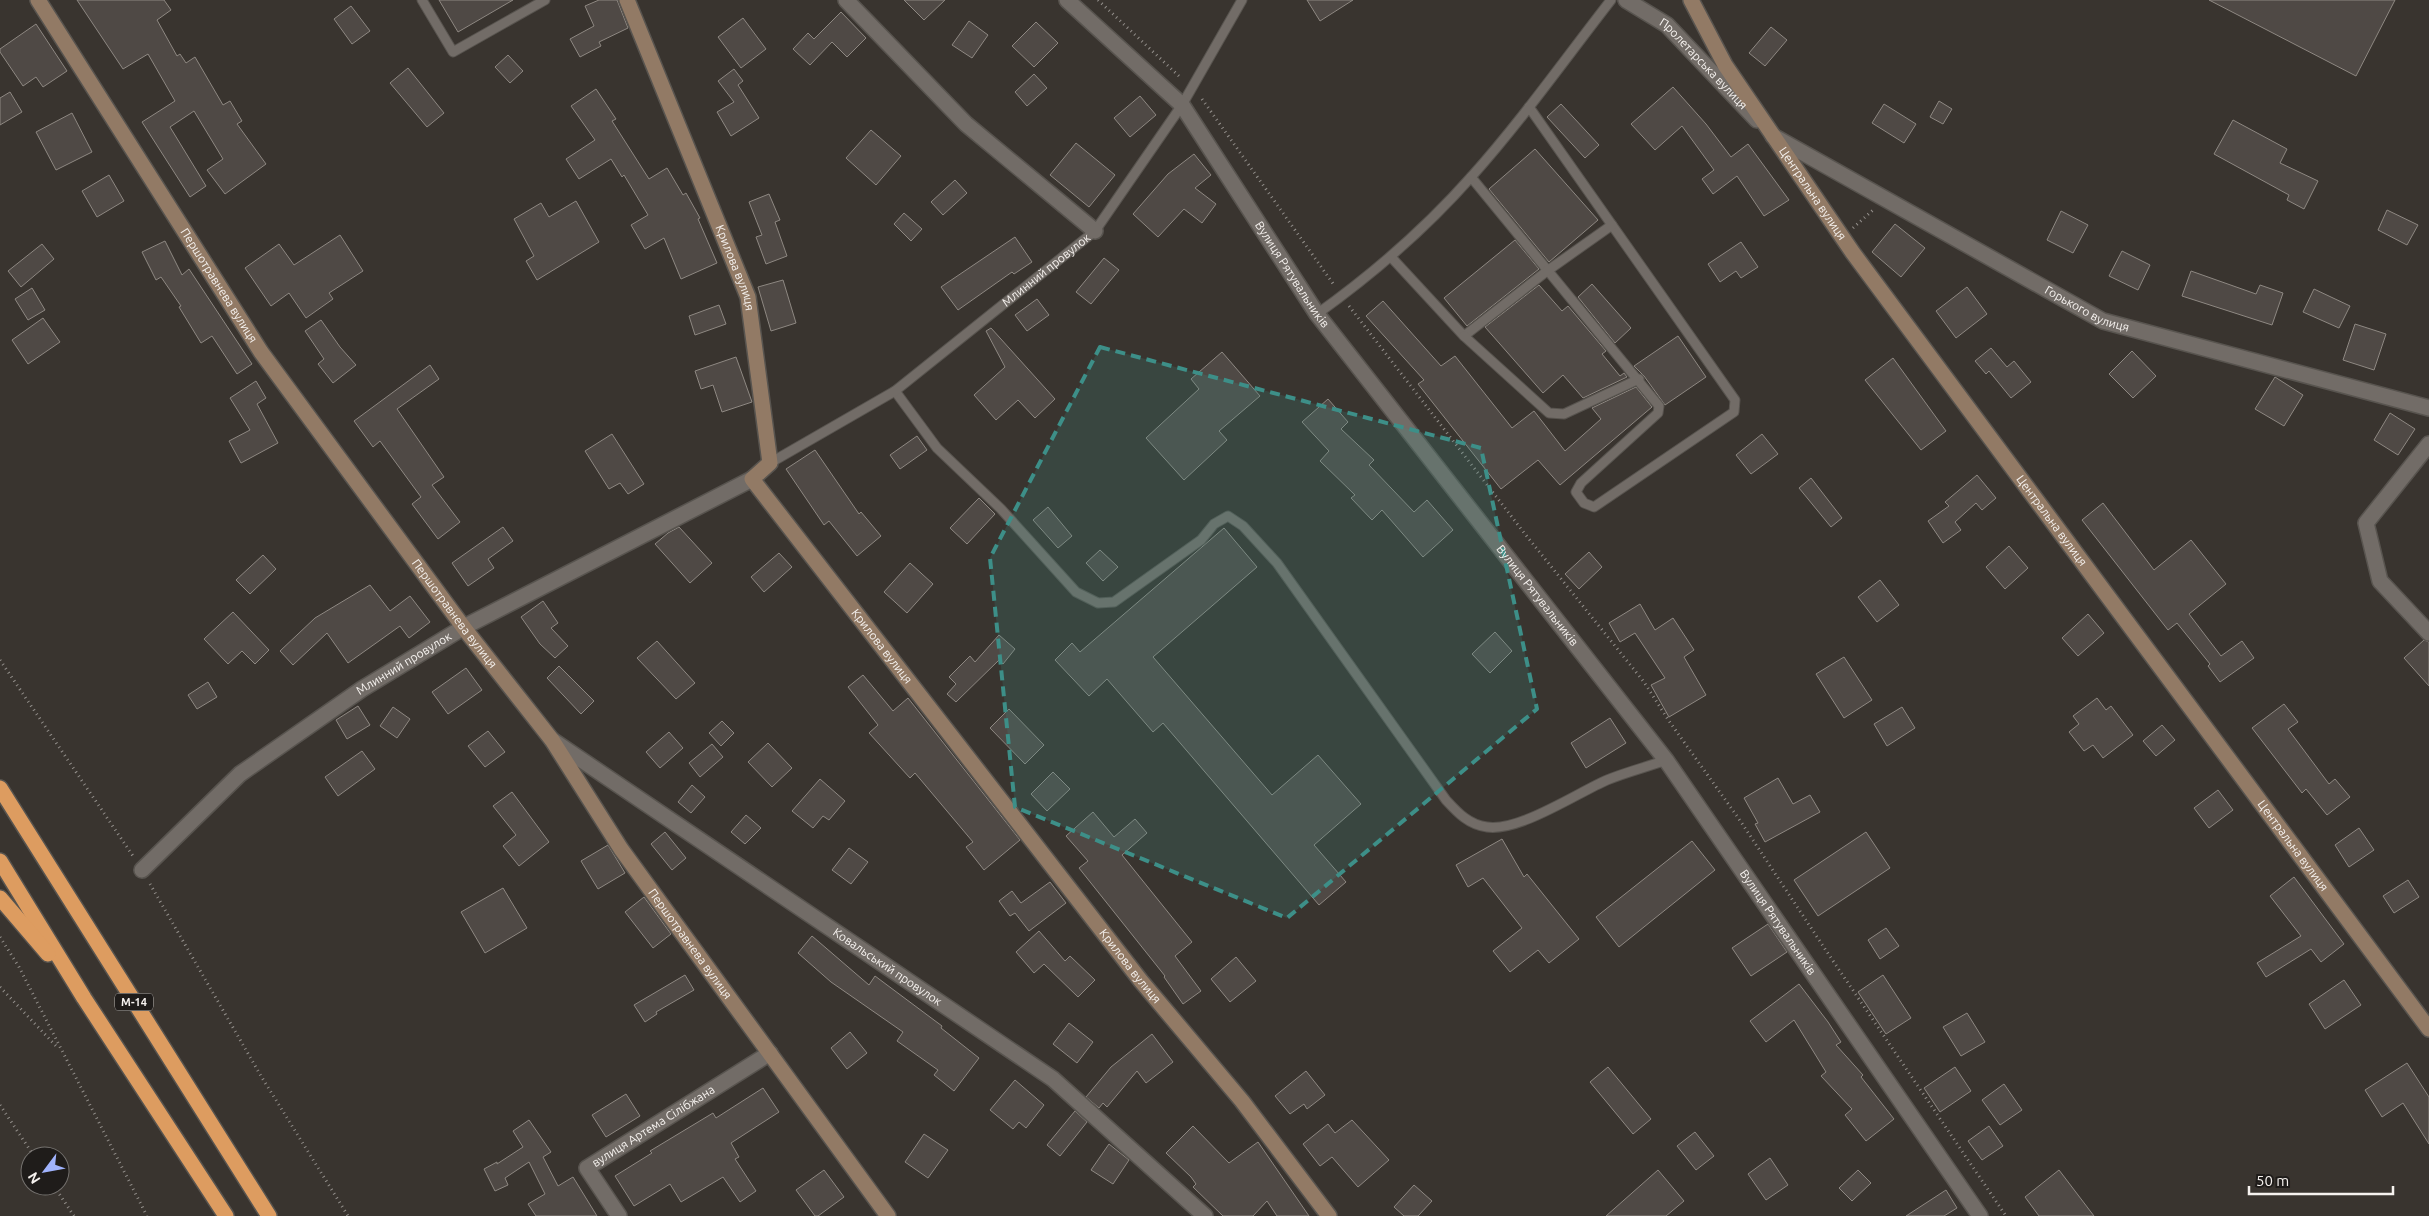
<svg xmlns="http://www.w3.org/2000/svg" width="2429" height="1216" viewBox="0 0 2429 1216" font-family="Ubuntu,sans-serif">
<rect width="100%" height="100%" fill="#39342f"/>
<g fill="#4f4945" stroke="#8e8882">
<polygon points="77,0 164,0 171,10 157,20 177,56 180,54 186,63 195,57 223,105 230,101 242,121 237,124 266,164 225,194 207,170 223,159 194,111 170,127 206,186 190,197 142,122 175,101 148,54 123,69"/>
<polygon points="439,0 513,0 458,32"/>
<polygon points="599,0 617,0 628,28 599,42 601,46 580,57 570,39 594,26 585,6"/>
<polygon points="904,0 945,0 924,20"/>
<polygon points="1307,0 1353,0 1320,21"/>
<polygon points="2209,0 2395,0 2356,76"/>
<polygon points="351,6 370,31 352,44 334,19"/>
<polygon points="841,12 866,38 847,57 832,42 810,65 793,49 808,33 814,39"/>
<polygon points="743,18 766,49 741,68 718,37"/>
<polygon points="969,21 988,35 972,58 952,45"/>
<polygon points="1036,22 1058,43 1034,67 1012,46"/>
<polygon points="36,24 67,71 43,87 36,77 23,86 0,52 0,49"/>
<polygon points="1771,27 1787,40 1765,66 1749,53"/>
<polygon points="508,55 523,71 510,83 495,67"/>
<polygon points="408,68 444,113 427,127 390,83"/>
<polygon points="734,69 743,81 738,85 759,118 731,136 717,112 734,102 718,81"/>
<polygon points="1034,74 1047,88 1027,106 1015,92"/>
<polygon points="1673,87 1706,124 1731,157 1748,144 1789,200 1764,216 1737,176 1713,194 1702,179 1714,170 1682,126 1655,150 1631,124"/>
<polygon points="596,89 616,119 612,121 649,179 667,168 683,195 686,193 700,218 698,219 717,263 681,279 664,238 645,249 631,225 648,215 624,175 622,177 611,159 579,179 566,159 595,140 571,106"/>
<polygon points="10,92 22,112 0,125 0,98"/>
<polygon points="1140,96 1156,115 1130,137 1114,118"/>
<polygon points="1939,101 1952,109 1943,124 1930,117"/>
<polygon points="1561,104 1599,145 1585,158 1547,117"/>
<polygon points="1884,104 1916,124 1904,143 1872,123"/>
<polygon points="72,113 92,152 56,170 36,132"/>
<polygon points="2233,120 2287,149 2280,163 2318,181 2304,209 2287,200 2289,195 2214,154"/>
<polygon points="871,130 901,156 876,185 846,158"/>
<polygon points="1076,143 1115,175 1089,207 1050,175"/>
<polygon points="1535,149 1598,220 1549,262 1489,189"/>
<polygon points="1194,154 1211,175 1195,188 1216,204 1202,223 1184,209 1158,237 1133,214 1168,174"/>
<polygon points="109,175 124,201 97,217 82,191"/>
<polygon points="955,180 967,193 943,215 931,202"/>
<polygon points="769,194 780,220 775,222 787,256 766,264 756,237 762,235 749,202"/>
<polygon points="576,201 599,242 537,280 526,261 534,256 514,219 541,203 549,217"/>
<polygon points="2387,210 2418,225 2407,245 2378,230"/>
<polygon points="2061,211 2088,225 2073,253 2047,240"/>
<polygon points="904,213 922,229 911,241 894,224"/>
<polygon points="1895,224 1925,248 1901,277 1872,252"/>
<polygon points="340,235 363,271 329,293 333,299 306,318 289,293 271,306 245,268 279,244 294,265"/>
<polygon points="1015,237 1032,262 1014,274 1012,272 958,310 941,287"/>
<polygon points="1515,240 1539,269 1467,326 1444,298"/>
<polygon points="165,241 182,275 189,269 252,364 237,374 212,336 201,343 179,307 181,306 161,277 156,280 142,252"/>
<polygon points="1741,242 1758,267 1741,278 1736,271 1720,282 1708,264"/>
<polygon points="42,244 54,259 21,287 8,271"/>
<polygon points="2122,251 2150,265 2138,290 2109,276"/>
<polygon points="1104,258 1119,270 1091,304 1076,292"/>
<polygon points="2191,271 2256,294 2260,285 2283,293 2272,325 2182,296"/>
<polygon points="783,280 796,323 771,331 758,287"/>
<polygon points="1592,284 1631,328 1615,343 1578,297"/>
<polygon points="1539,285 1562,311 1568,306 1606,351 1602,354 1620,376 1624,373 1627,377 1583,398 1563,375 1543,393 1485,327"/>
<polygon points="1967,287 1987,314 1956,338 1936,311"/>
<polygon points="32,288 45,310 28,320 15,299"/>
<polygon points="2314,289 2350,306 2339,328 2303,312"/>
<polygon points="1037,299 1049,315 1027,331 1015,315"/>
<polygon points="1383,301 1441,366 1455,356 1512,428 1534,411 1565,451 1601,419 1592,408 1636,387 1652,407 1560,485 1538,460 1501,489 1418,384 1424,380 1366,316"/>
<polygon points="719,305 726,324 695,335 689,316"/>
<polygon points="43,318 60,342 28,364 12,340"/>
<polygon points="321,320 340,347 356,365 333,383 318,364 324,359 305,331"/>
<polygon points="2355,324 2386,334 2374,370 2343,360"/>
<polygon points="991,328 1055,399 1035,418 1018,400 996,420 974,395 1005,367 986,331"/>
<polygon points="1678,336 1706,377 1665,405 1644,376 1634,366"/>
<polygon points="1991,348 2007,367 2014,361 2031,382 2011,398 1989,371 1986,374 1975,361"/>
<polygon points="2132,351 2156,376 2133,398 2109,374"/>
<polygon points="1222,352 1260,396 1219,431 1227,440 1184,480 1146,438 1199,389 1191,379"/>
<polygon points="736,357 752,402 722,412 713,385 701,389 695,371"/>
<polygon points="1893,358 1946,431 1921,450 1865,380"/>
<polygon points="430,365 439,379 397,409 444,477 432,485 460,522 438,539 412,504 421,497 380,441 373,447 354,421"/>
<polygon points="2275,377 2303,395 2284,426 2255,409"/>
<polygon points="256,381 266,398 257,404 278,443 241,463 229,441 250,430 230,398"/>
<polygon points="1328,399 1348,422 1341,429 1374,460 1369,465 1414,512 1427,500 1453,530 1423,557 1382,510 1372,520 1351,498 1355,495 1320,461 1329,451 1302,422"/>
<polygon points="2390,413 2415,429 2398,455 2374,440"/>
<polygon points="612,434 644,484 628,494 620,483 609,489 585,451"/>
<polygon points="1762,434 1778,454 1751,474 1736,455"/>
<polygon points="917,436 927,450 900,469 890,455"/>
<polygon points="815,450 859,514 861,512 881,536 857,556 829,521 824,525 786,469"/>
<polygon points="1977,475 1996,498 1982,510 1976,503 1955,522 1961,530 1943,543 1928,521 1949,506 1945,502"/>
<polygon points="1811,478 1842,518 1831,527 1799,488"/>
<polygon points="979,498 995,514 967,544 950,528"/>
<polygon points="2103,503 2154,570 2191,540 2226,584 2189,614 2221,656 2242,641 2254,658 2220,682 2208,666 2210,664 2177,623 2168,630 2082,520"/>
<polygon points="1048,507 1072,536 1058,548 1033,520"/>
<polygon points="503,527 513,541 488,559 494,568 468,586 452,563"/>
<polygon points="679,527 712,563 690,583 655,544 668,533"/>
<polygon points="1224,528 1257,567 1153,657 1272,795 1318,755 1361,804 1314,845 1346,882 1319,905 1163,723 1153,732 1107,679 1089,696 1055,660 1072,643 1080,652"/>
<polygon points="2009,546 2028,568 2005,589 1986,567"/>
<polygon points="1100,550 1118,567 1103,581 1086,563"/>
<polygon points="1589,552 1602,567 1579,589 1565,574"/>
<polygon points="779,553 792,567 764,592 751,577"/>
<polygon points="263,555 276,569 250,594 236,580"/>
<polygon points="910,563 933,584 907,613 884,592"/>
<polygon points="1880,580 1899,605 1877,622 1858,597"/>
<polygon points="370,585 390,611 410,596 430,622 409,638 400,626 348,663 327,633 293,665 280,651 315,618"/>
<polygon points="543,601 558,623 551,628 568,646 555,658 540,644 521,617"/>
<polygon points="1640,604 1655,630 1673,618 1694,650 1684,657 1706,695 1669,717 1651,685 1665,678 1635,633 1620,642 1609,623"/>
<polygon points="233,612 269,650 255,664 242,651 228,664 204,639"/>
<polygon points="2088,614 2104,633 2078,656 2062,638"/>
<polygon points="1495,632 1512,651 1490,673 1472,654"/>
<polygon points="999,635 1015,649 1003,664 999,660 956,702 947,694 956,684 949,677 970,656 975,662"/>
<polygon points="2424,640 2429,642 2429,686 2404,658"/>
<polygon points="657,641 695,683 676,699 637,658"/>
<polygon points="1844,657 1872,700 1844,718 1816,674"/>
<polygon points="559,666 594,701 581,714 547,678"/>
<polygon points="466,668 482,690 448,714 432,692"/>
<polygon points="863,675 893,711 908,698 1020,840 984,870 966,847 973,842 915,773 910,778 869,733 878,725 848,687"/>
<polygon points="208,682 217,697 197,709 188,695"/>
<polygon points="2097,698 2106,710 2111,706 2133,735 2103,758 2093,745 2084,751 2069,732 2079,724 2073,716"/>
<polygon points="2284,704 2298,722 2288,729 2329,784 2335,779 2350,797 2327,815 2306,789 2302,793 2252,728"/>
<polygon points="358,706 370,725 347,739 336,720"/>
<polygon points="393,707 410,719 397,738 380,726"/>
<polygon points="1902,707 1915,728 1887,746 1874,724"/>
<polygon points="1009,709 1044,745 1025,764 990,728"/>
<polygon points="1610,718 1626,743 1586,768 1571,743"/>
<polygon points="722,721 734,733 721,746 709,733"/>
<polygon points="2162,725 2175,740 2156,756 2143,741"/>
<polygon points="488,731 505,752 485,767 468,746"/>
<polygon points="669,732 683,748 660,768 646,752"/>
<polygon points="768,743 792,768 772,787 748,762"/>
<polygon points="712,744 723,757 700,777 689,763"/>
<polygon points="362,751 375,769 338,796 325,777"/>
<polygon points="1053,772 1070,789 1047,811 1031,794"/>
<polygon points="1778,778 1793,804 1810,795 1820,812 1765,842 1755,824 1758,823 1744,798"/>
<polygon points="820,779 845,801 829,820 823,816 813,828 792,811"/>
<polygon points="692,785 705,797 691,813 678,802"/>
<polygon points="2218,790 2233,810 2209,828 2194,808"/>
<polygon points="512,792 549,842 519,866 503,846 516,835 493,806"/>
<polygon points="1093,812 1114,837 1135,819 1147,833 1122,855 1192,942 1175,956 1201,991 1183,1004 1164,977 1165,976 1079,868 1088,861 1066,836"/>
<polygon points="746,815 761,828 745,844 731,832"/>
<polygon points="2359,828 2374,850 2349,867 2335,845"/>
<polygon points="665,832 686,858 672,870 651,844"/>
<polygon points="1866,832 1890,868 1818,916 1794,880"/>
<polygon points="1502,839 1524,877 1527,874 1579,939 1549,963 1538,950 1510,972 1493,951 1522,928 1483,878 1468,887 1456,865"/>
<polygon points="1692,841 1715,870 1619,947 1596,917"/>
<polygon points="608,845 625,873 598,889 581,861"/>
<polygon points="849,848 868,862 851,884 832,870"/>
<polygon points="2294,877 2344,944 2321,962 2311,949 2266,977 2257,963 2301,936 2270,896"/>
<polygon points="2408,880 2419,897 2394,913 2383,896"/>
<polygon points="1050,882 1066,903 1029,931 1015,913 1010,916 999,901 1012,891 1021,903"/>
<polygon points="503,888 527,928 485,953 461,912"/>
<polygon points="644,897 671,934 653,948 625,912"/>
<polygon points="1768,924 1787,952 1751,976 1732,948"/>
<polygon points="1886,928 1899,946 1880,959 1868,940"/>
<polygon points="1039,931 1065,961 1070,956 1095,980 1078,997 1044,964 1034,973 1016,952"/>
<polygon points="812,936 869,985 875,976 942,1026 941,1028 979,1058 954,1091 934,1075 938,1070 897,1041 903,1032 831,982 798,953"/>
<polygon points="1236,957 1256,981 1230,1002 1211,979"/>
<polygon points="685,975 694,990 656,1012 657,1014 645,1022 634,1005"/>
<polygon points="1883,975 1911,1018 1886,1034 1858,992"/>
<polygon points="2344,980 2361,1005 2325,1029 2309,1004"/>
<polygon points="1799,984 1828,1022 1841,1042 1836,1045 1863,1075 1861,1077 1894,1119 1866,1141 1845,1115 1852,1109 1821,1076 1826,1072 1794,1020 1766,1042 1750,1021"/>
<polygon points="1967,1013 1985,1042 1961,1056 1943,1027"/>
<polygon points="1069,1023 1093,1042 1077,1063 1053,1044"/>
<polygon points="850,1032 867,1053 847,1069 831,1048"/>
<polygon points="1152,1034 1173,1062 1146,1083 1137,1071 1107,1107 1103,1103 1099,1108 1086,1097 1111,1067"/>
<polygon points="2407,1063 2429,1097 2429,1144 2403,1103 2382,1117 2365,1090"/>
<polygon points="1608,1067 1651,1119 1633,1134 1590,1082"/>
<polygon points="1955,1067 1971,1091 1940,1112 1924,1088"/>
<polygon points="1306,1071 1325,1095 1307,1109 1304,1104 1290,1114 1275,1096"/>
<polygon points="1015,1080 1044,1105 1026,1128 1019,1122 1013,1129 990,1110"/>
<polygon points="2004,1084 2022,1110 2000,1125 1982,1100"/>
<polygon points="763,1088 779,1112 731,1143 739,1157 735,1159 756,1191 740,1202 723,1177 681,1202 670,1184 634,1206 615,1176 652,1153 650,1151 713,1113 716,1118"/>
<polygon points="626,1094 640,1116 606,1137 592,1115"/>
<polygon points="1075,1111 1087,1122 1060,1156 1047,1145"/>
<polygon points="529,1120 551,1152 543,1157 558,1186 573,1177 597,1216 536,1216 528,1204 545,1194 529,1162 505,1178 508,1185 495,1191 484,1169 497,1162 497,1164 523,1147 513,1131"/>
<polygon points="1352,1120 1389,1160 1358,1187 1332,1157 1320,1166 1303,1144 1328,1124 1335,1133"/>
<polygon points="1193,1126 1229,1163 1258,1142 1309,1216 1277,1216 1267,1201 1253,1216 1223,1216 1193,1187 1196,1184 1191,1177 1166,1153"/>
<polygon points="1989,1126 2003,1146 1982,1160 1968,1141"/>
<polygon points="1695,1132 1714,1156 1696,1170 1677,1146"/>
<polygon points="924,1134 948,1150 928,1178 905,1162"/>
<polygon points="1109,1144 1129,1160 1113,1184 1091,1170"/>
<polygon points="1770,1158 1788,1185 1766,1200 1748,1174"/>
<polygon points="824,1170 844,1197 818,1216 815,1216 796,1190"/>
<polygon points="1658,1170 1684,1201 1666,1216 1606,1216"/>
<polygon points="1858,1170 1871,1183 1852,1201 1839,1188"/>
<polygon points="2059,1170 2094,1216 2039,1216 2025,1197"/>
<polygon points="1414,1185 1432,1201 1418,1216 1404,1216 1394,1207"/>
<polygon points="1946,1190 1957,1208 1944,1216 1906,1216"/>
</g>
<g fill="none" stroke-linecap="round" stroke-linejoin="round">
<g stroke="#58544f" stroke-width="11">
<g id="lane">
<polyline points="422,0 453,52 545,0"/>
<polyline points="1471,177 1659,406 1658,413 1581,483 1576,492 1584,503 1594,507 1734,412 1735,400 1529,107"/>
<polyline points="1391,257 1464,336 1547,271 1612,225"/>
<path d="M1317,314C1373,274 1426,228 1472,176C1522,120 1565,59 1611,0"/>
<polyline points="1464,336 1549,413 1564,414 1639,379"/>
<path d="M895,391L937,448L1001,509L1076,592L1098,603L1114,602L1201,540L1214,524L1228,516L1243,526L1277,563L1446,800C1458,813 1469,825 1487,827C1519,832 1577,793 1607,780C1626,772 1647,767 1666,760"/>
<path id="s1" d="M770,463L895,391L1095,231L1182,105L1242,0"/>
</g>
</g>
<g stroke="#58544f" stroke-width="18">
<g id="street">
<polyline points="846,0 966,124 1095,231"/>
<path id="s2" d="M1067,0L1182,105L1317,314L1666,760L1980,1216"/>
<path id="s3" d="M1626,0L1667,25L1757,120"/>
<path id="s4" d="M1773,136L2103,321L2429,408"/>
<polyline points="2429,444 2366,523 2380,581 2429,633"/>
<path id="s5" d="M552,740L1053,1079L1205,1216"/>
<path id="s6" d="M142,870L240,774L362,689L464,627L752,479"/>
<path id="s7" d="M619,1216L587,1168L770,1053"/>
</g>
</g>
<g stroke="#58544f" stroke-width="18">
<g id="secondary">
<path id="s8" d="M38,0L261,352L467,632L552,740L621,849L888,1216"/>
<path id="s9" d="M627,0L748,297L770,463L752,479L1141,981L1242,1101L1329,1216"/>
<path id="s10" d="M1691,0L1725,65L1853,253L2429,1029"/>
</g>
</g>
<g stroke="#58544f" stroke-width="18">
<g id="highway">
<polyline points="0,788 269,1216"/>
<polyline points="0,861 84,998 226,1216"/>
<polyline points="0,898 48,954"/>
</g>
</g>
<g stroke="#938f8b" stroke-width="3" stroke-dasharray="1 4" stroke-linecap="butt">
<polyline points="1098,0 1181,78"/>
<polyline points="1202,99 1334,285"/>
<polyline points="1853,228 1873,210"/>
<polyline points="1349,306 1525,534 1644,682 1669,721 1739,819 1827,952 2006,1216"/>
<polyline points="0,660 133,856"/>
<polyline points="150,884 261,1076 348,1216"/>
<polyline points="0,937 19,967 147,1216"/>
<polyline points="0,987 56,1046"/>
<polyline points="0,1105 34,1156"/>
<polyline points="54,1186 74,1216"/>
</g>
<use href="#lane" stroke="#726c67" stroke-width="9"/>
<use href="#street" stroke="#726c67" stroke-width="15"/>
<use href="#secondary" stroke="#927a65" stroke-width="15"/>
<use href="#highway" stroke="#dd9c60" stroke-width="15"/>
</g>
<path fill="#3d8f88" fill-opacity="0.2" stroke="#3d8f88" stroke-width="4" stroke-dasharray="10 6" stroke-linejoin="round" d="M1100,347L1481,448L1537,709L1287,918L1015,807L990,558Z"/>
<g text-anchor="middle" stroke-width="5" stroke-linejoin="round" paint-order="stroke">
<rect fill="#1f1c1a" stroke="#b6b2af" stroke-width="1" x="115" y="993.5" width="38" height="17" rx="4"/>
<g font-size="11" font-weight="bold" fill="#f6f2ef">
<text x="134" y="1006">М-14</text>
</g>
<g font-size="12" fill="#f6f2ef" stroke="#1f1c1a">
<text dy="4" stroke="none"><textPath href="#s3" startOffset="101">Пролетарська вулиця</textPath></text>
<text dy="4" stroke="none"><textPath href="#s10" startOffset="229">Центральна вулиця</textPath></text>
<text dy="4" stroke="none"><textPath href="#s9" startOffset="289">Крилова вулиця</textPath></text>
<text dy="4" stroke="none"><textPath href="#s1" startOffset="338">Млинний провулок</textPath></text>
<text dy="4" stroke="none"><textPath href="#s2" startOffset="358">Вулиця Рятувальників</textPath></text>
<text dy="4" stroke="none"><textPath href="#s8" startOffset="338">Першотравнева вулиця</textPath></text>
<text dy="4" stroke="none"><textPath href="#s4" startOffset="359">Горького вулиця</textPath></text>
<text dy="4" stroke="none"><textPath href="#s10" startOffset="634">Центральна вулиця</textPath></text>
<text dy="4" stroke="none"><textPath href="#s2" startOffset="762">Вулиця Рятувальників</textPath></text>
<text dy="4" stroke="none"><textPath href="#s8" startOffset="742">Першотравнева вулиця</textPath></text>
<text dy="4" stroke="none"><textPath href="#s9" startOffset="724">Крилова вулиця</textPath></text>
<text dy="4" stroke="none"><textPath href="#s6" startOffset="335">Млинний провулок</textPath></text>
<text dy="4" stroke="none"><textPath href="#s10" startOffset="1039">Центральна вулиця</textPath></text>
<text dy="4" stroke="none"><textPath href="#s2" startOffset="1168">Вулиця Рятувальників</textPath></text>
<text dy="4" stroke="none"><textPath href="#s8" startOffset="1148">Першотравнева вулиця</textPath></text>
<text dy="4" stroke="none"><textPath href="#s5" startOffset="405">Ковальський провулок</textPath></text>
<text dy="4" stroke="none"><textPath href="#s9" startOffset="1129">Крилова вулиця</textPath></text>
<text dy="4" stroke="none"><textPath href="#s7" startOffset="136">вулиця Артема Сілібжана</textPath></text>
</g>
</g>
<g transform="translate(45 1171) rotate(238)"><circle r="24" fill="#1f1c1a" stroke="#75726f"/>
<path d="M0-4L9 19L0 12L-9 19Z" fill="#a0b3fd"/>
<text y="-8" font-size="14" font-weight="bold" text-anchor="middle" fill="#f6f2ef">N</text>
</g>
<path d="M2249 1186v8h144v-8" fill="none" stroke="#f6f2ef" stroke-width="2.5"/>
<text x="2256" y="1186" font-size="15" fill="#f6f2ef" stroke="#1f1c1a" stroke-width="4" paint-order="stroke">50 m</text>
</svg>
